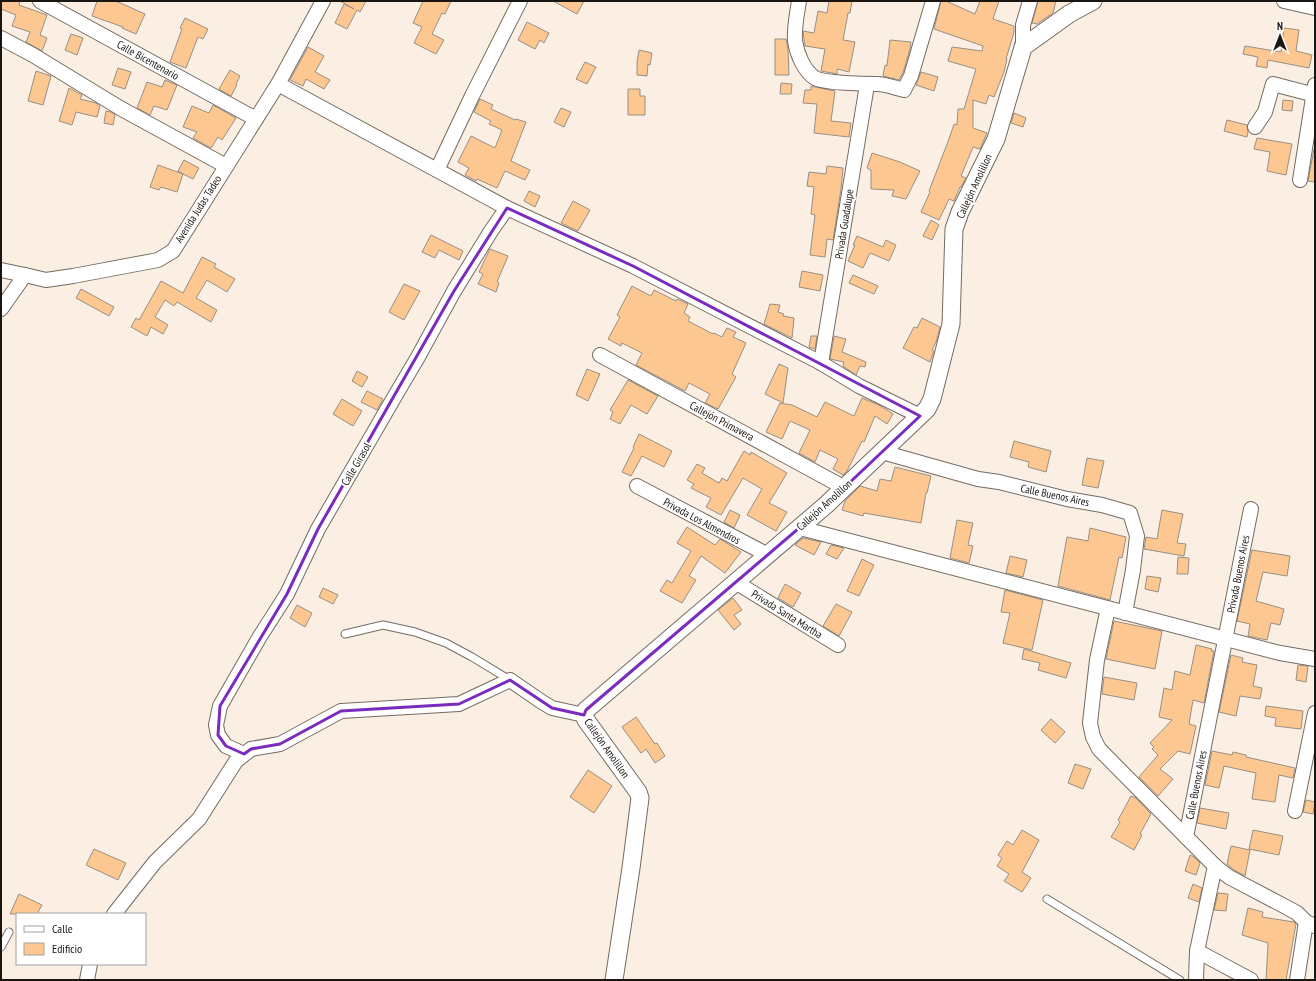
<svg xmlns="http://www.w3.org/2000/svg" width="1316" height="981" viewBox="0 0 1316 981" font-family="'PT Sans Narrow',sans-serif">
<rect width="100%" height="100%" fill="#fbefe4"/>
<g fill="#fcc790" stroke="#998f84">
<polygon points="1,1 20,1 19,5 47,15 40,35 47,38 42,51 26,42 30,32 12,26 16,15 1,9"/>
<polygon points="97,1 116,1 145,14 136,34 122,28 123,27 92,16"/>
<polygon points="340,1 366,1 360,12 357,10 347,29 335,23 344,4 354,9"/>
<polygon points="423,1 451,1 445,14 442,13 432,34 444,40 436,54 414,43 422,27 413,23"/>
<polygon points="553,1 584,1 577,14"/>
<polygon points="829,1 852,1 850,13 848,13 843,40 855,42 849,72 837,69 837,74 821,71 825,49 805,46 803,31 814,33 818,11 827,13"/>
<polygon points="941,1 946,1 975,14 980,1 999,1 993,19 1014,26 1014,32 1006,59 1007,59 1004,72 994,97 989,95 986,104 973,100 973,128 987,133 980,149 973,147 961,176 966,178 961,187 960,187 954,201 949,199 939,220 921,212 930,192 929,191 949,139 954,124 957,125 958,109 964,109 976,69 948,61 952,47 982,51 983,46 934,29"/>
<polygon points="1038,1 1056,1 1053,13 1037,24 1032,23"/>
<polygon points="185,18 208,29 203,39 198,37 186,68 170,62 182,29 180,28"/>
<polygon points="527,22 549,33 544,43 540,40 535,49 518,40"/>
<polygon points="1284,28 1299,30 1296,51 1312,55 1309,68 1268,60 1267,68 1256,66 1258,57 1243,54 1245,46 1281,52"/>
<polygon points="71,34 83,38 77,55 65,50"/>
<polygon points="775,39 786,39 788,50 789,75 775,75"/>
<polygon points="890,40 911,42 910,49 903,73 899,80 883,76 885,65 887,66"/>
<polygon points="308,47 324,56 315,72 330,80 324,89 306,79 303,86 290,80"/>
<polygon points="639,50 652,53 650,65 648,64 647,76 637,75 637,62"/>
<polygon points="585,62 596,67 587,84 576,79"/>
<polygon points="118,68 131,72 125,89 112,85"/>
<polygon points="230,70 240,76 236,84 237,85 231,96 219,89"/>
<polygon points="36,71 51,76 43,105 28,101"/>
<polygon points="921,72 938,77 934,91 916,85"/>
<polygon points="165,80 177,85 167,110 154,106 150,115 137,108 147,82 162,87"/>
<polygon points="781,83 792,84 791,94 780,94"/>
<polygon points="811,86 835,91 831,121 851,123 849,137 814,133 817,104 803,103 805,90 811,90"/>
<polygon points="69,88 82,95 80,99 96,103 100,106 97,117 76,112 72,125 59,121"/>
<polygon points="628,89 640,89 640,96 645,96 645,115 628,115"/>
<polygon points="480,99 493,105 491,109 515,120 516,119 526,122 511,161 530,170 525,180 505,171 497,188 477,179 476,181 465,175 469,168 458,162 471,136 495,148 502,130 489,124 491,121 474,112"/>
<polygon points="1283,100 1293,101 1292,111 1282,110"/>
<polygon points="213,105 236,118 222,140 218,137 211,148 193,138 197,132 183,127 192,106 209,113"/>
<polygon points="561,108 571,112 564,127 554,122"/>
<polygon points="106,111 111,112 115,115 113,125 104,123"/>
<polygon points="1014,113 1026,118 1023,127 1011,123"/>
<polygon points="1227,120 1247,125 1248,132 1247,137 1224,131"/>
<polygon points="1257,138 1292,144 1286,175 1267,171 1270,152 1254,149"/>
<polygon points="1314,149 1315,149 1315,182 1308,181"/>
<polygon points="872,153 900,162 920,171 906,199 892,196 894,190 871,189 871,170 867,168"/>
<polygon points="184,160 199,168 193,179 183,174 177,192 161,187 159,190 150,187 158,165 183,174 178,171"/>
<polygon points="827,166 843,168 841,189 833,240 827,239 825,257 810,255 815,215 811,214 814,187 807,186 809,172 826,174"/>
<polygon points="529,191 540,196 535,207 524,201"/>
<polygon points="573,201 590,210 578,231 561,223"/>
<polygon points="931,220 939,225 932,240 923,236"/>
<polygon points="431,235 463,251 459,260 439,250 435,258 422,252"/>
<polygon points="857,236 883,247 886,240 896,245 889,261 870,253 863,268 848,261 855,245 853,245"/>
<polygon points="490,249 508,256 497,282 499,283 496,292 478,284 483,274 479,272"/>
<polygon points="202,257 216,264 214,267 235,279 227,292 207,280 196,298 217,310 211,322 177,302 174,306 165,300 155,317 168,325 163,334 151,327 147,336 131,327 136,318 139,320 161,281 183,293"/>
<polygon points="802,271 823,275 820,291 799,287"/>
<polygon points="853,275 878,286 874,294 849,283"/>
<polygon points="404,284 420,291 404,320 389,312"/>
<polygon points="632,286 651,296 654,290 676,301 677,299 688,304 684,313 690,317 688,321 713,334 714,333 722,337 727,328 736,332 733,337 746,343 732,374 736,377 718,409 705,403 710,394 689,383 685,391 636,365 642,353 622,343 621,346 608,339 620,317 617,315"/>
<polygon points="81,289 114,307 109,316 76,298"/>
<polygon points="770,304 780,305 778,312 784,314 783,316 794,318 792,338 764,324"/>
<polygon points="922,318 940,327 936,342 932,350 934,351 930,362 903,348 914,327 917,328"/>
<polygon points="811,336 817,336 815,349 809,347"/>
<polygon points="834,336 846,339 842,352 866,362 865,367 860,366 856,375 843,366 844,362 830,359"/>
<polygon points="779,364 788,368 783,403 765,394"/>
<polygon points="587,369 600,374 588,401 576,395"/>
<polygon points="357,371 368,377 362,387 352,381"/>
<polygon points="628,380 658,396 647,414 631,405 620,424 610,419 613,412 610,410"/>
<polygon points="367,391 383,399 377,410 361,402"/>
<polygon points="862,398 879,405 893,414 887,424 875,416 864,442 862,441 847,471 843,475 833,469 838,459 820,450 815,462 799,453 810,430 790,421 782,439 766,432 780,403 792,405 817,417 825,402 854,416"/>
<polygon points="342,399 362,411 353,426 333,414"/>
<polygon points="639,434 672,451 664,467 642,456 631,476 622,472 634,448 633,447"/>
<polygon points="1014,441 1051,451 1046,472 1028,467 1029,462 1010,457"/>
<polygon points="744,451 750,455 751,452 787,473 769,503 787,512 776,531 747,515 762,489 743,478 721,515 706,507 711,498 691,488 694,484 687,480 697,464 705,468 702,473 719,483 722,478 727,481"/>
<polygon points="1087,458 1104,461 1098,488 1082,485"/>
<polygon points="895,467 931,476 927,493 926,493 921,523 864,513 863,516 842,510 845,501 860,486 877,491 880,479 891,481"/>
<polygon points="730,510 740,515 734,528 724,522"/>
<polygon points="1162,510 1183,514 1177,543 1186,544 1184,556 1144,549 1146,537 1157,539"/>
<polygon points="957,520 973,523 968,545 973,546 969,563 950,558"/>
<polygon points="687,527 715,545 720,539 741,552 725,573 701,556 689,576 696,580 682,603 660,591 667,580 672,583 691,551 677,543"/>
<polygon points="1090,528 1126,537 1122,558 1119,557 1110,600 1058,586 1067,537 1088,541"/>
<polygon points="803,538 821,542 814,555 795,545"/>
<polygon points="831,545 844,548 837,559 826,554"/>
<polygon points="1252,550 1290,556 1287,576 1263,572 1256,601 1284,609 1280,625 1271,623 1267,640 1248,636 1250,624 1237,621"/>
<polygon points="1010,556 1027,560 1023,577 1006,573"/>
<polygon points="1178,557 1189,558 1188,574 1177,574"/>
<polygon points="862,559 874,565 859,596 847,591"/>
<polygon points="1147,576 1161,578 1158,592 1145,589"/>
<polygon points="785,584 801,593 793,607 778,598"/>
<polygon points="323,588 338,595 333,604 319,597"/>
<polygon points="1005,590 1043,600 1032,650 1003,643 1010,613 1001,612"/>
<polygon points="733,598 742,610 734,615 741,624 734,630 718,610"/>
<polygon points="836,604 852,612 839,636 823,626"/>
<polygon points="297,605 312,613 305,627 290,618"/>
<polygon points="1114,621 1162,631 1155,669 1106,659"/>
<polygon points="1196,645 1212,649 1211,651 1214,651 1204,703 1193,700 1189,724 1196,726 1190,754 1178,751 1160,769 1173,779 1158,796 1139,777 1158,755 1152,749 1154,747 1150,743 1172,720 1159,717 1164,688 1172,690 1175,671 1190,675"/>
<polygon points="1024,649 1071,663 1066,678 1038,670 1040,663 1022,659"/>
<polygon points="1231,655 1243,658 1242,662 1257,665 1253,686 1262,688 1260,699 1240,696 1236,716 1219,712"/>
<polygon points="1298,665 1308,666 1306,682 1296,680"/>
<polygon points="1104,677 1137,683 1134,700 1102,694"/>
<polygon points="1266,706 1303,711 1301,729 1275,726 1276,718 1265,716"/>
<polygon points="636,717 655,744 657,743 665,756 655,763 646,749 641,753 622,727"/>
<polygon points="1051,719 1065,732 1055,743 1041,730"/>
<polygon points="1212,751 1232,755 1233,752 1246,755 1246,757 1295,768 1293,778 1279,775 1275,802 1252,799 1256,773 1224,766 1219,788 1205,785"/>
<polygon points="1075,764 1091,769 1083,789 1068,783"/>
<polygon points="588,770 612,786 594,813 570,797"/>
<polygon points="1131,796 1136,798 1151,814 1140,834 1142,835 1134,850 1111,837 1120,822 1118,820"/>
<polygon points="1306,800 1315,802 1313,814 1303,812"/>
<polygon points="1200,808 1229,813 1226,829 1197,823"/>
<polygon points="1022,830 1039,840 1022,872 1031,878 1022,892 1004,881 1009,874 997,866 1002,858 998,855 1007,841 1013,845"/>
<polygon points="1253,830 1283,836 1279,855 1249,849"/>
<polygon points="1231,846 1250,850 1245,876 1234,870 1227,864"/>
<polygon points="94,849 126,863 118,880 86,865"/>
<polygon points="1190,855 1194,857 1200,863 1196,875 1185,871"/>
<polygon points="1193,884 1202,888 1199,902 1188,898"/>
<polygon points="1218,893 1228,894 1226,911 1214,910"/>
<polygon points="19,894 42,905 37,914 10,914"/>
<polygon points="1248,908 1263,912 1262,917 1294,922 1296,924 1286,980 1266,980 1268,943 1242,935"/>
</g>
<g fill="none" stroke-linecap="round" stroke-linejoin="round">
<g stroke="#756b61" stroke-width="9">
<g id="service">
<polyline points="345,634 383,625 415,632 446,643 472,657 510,680"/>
<polyline points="1047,899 1180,980"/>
<polyline points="1,947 9,932"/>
</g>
</g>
<g stroke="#756b61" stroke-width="16">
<g id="minor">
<polyline points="40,1 256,119"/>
<path d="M799,1C797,14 794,28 795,41C797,54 804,71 815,78C823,83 866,84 877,84C886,84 895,88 904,90L911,76L933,1"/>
<polyline points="1284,1 1315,8"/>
<polyline points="1,38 33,55 120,108 226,166"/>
<polyline points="1023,47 1023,25 1030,1"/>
<polyline points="278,84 507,208 633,266 821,363 859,386 920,416"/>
<polyline points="1255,127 1265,112 1273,84 1315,95"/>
<polyline points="437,170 472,96 520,1"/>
<polyline points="1300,180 1315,85"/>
<polyline points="1,270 25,275"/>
<polyline points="1,309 25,275 46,280 73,276 158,260 173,251 278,84 323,1"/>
<polyline points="600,355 845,488"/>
<polyline points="821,363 867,85"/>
<polyline points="882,452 978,479 999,482 1067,499 1102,505 1130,513 1137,536 1133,570 1125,613"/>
<polyline points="637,486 768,555"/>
<polyline points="800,528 1280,653 1315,659"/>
<polyline points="737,583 838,645"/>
<polyline points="1108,608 1097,660 1090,723 1093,737 1099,749 1215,866 1229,877 1286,907 1297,913 1306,922 1315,926"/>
<polyline points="244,754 226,746 218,735 216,725 220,706 259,638 287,594 318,529 395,396 418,357 454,291 491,231 507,208"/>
<polyline points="1295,811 1315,713"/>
<polyline points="1186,837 1251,509"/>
<polyline points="114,914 155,862 199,819 236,761 251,749 280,744 341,711 459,704 510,680 542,702 552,708 584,715"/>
<polyline points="1197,951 1251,980"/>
<polyline points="87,980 90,964"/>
<polyline points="1196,980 1197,951 1215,866"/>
<polyline points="1297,980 1306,922"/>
</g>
</g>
<g stroke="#756b61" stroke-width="19">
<polyline id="tertiary" points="614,980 631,868 640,798 638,792 586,720 584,715 586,710 826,505 927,409 932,399 951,324 954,229 960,212 996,139 1022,51 1023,47 1069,14 1093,1"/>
</g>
<use href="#service" stroke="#fff" stroke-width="7"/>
<use href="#minor" stroke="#fff" stroke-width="14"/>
<use href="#tertiary" stroke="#fff" stroke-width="17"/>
</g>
<path fill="none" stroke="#7b2cbf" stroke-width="3" stroke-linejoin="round" d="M507,208L633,266L920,416L826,505L586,710L584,715L552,708L510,680L459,704L341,711L280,744L251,749L244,754L226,746L218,735L220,706L287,594L318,529L454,291Z"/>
<g text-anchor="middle" stroke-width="4" stroke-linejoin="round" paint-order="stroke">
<g font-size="11" fill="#191511" stroke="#fff">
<text transform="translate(148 60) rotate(29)" y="4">Calle Bicentenario</text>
<text transform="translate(974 186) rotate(-65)" y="4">Callejón Amolillon</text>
<text transform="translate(198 209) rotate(-58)" y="4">Avenida Judas Tadeo</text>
<text transform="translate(844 224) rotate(-81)" y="4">Privada Guadalupe</text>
<text transform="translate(722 421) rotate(28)" y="4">Callejón Primavera</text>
<text transform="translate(356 464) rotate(-60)" y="4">Calle Girasol</text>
<text transform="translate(1055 495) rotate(12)" y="4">Calle Buenos Aires</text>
<text transform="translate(824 505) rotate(-42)" y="4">Callejón Amolillon</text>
<text transform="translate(702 521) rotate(28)" y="4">Privada Los Almendros</text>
<text transform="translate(1238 574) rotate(-79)" y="4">Privada Buenos Aires</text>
<text transform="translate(787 614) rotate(32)" y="4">Privada Santa Martha</text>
<text transform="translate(607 748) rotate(55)" y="4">Callejón Amolillon</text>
<text transform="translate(1196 785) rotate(-79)" y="4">Calle Buenos Aires</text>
</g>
</g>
<rect width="1316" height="981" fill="none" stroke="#191511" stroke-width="4"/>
<rect x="16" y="913" width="130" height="52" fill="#ffffff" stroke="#a3a1a0"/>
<rect x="24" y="926" width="20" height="6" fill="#ffffff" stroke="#a3a1a0"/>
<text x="52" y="933" font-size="12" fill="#191511">Calle</text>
<rect x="24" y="943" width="20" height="12" fill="#fcc790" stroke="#a3a1a0"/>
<text x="52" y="953" font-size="12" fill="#191511">Edificio</text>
<g transform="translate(1280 36)" stroke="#ffffff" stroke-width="3" paint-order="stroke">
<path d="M0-3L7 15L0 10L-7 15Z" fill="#191511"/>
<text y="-6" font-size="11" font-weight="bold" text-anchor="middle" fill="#191511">N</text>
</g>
</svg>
